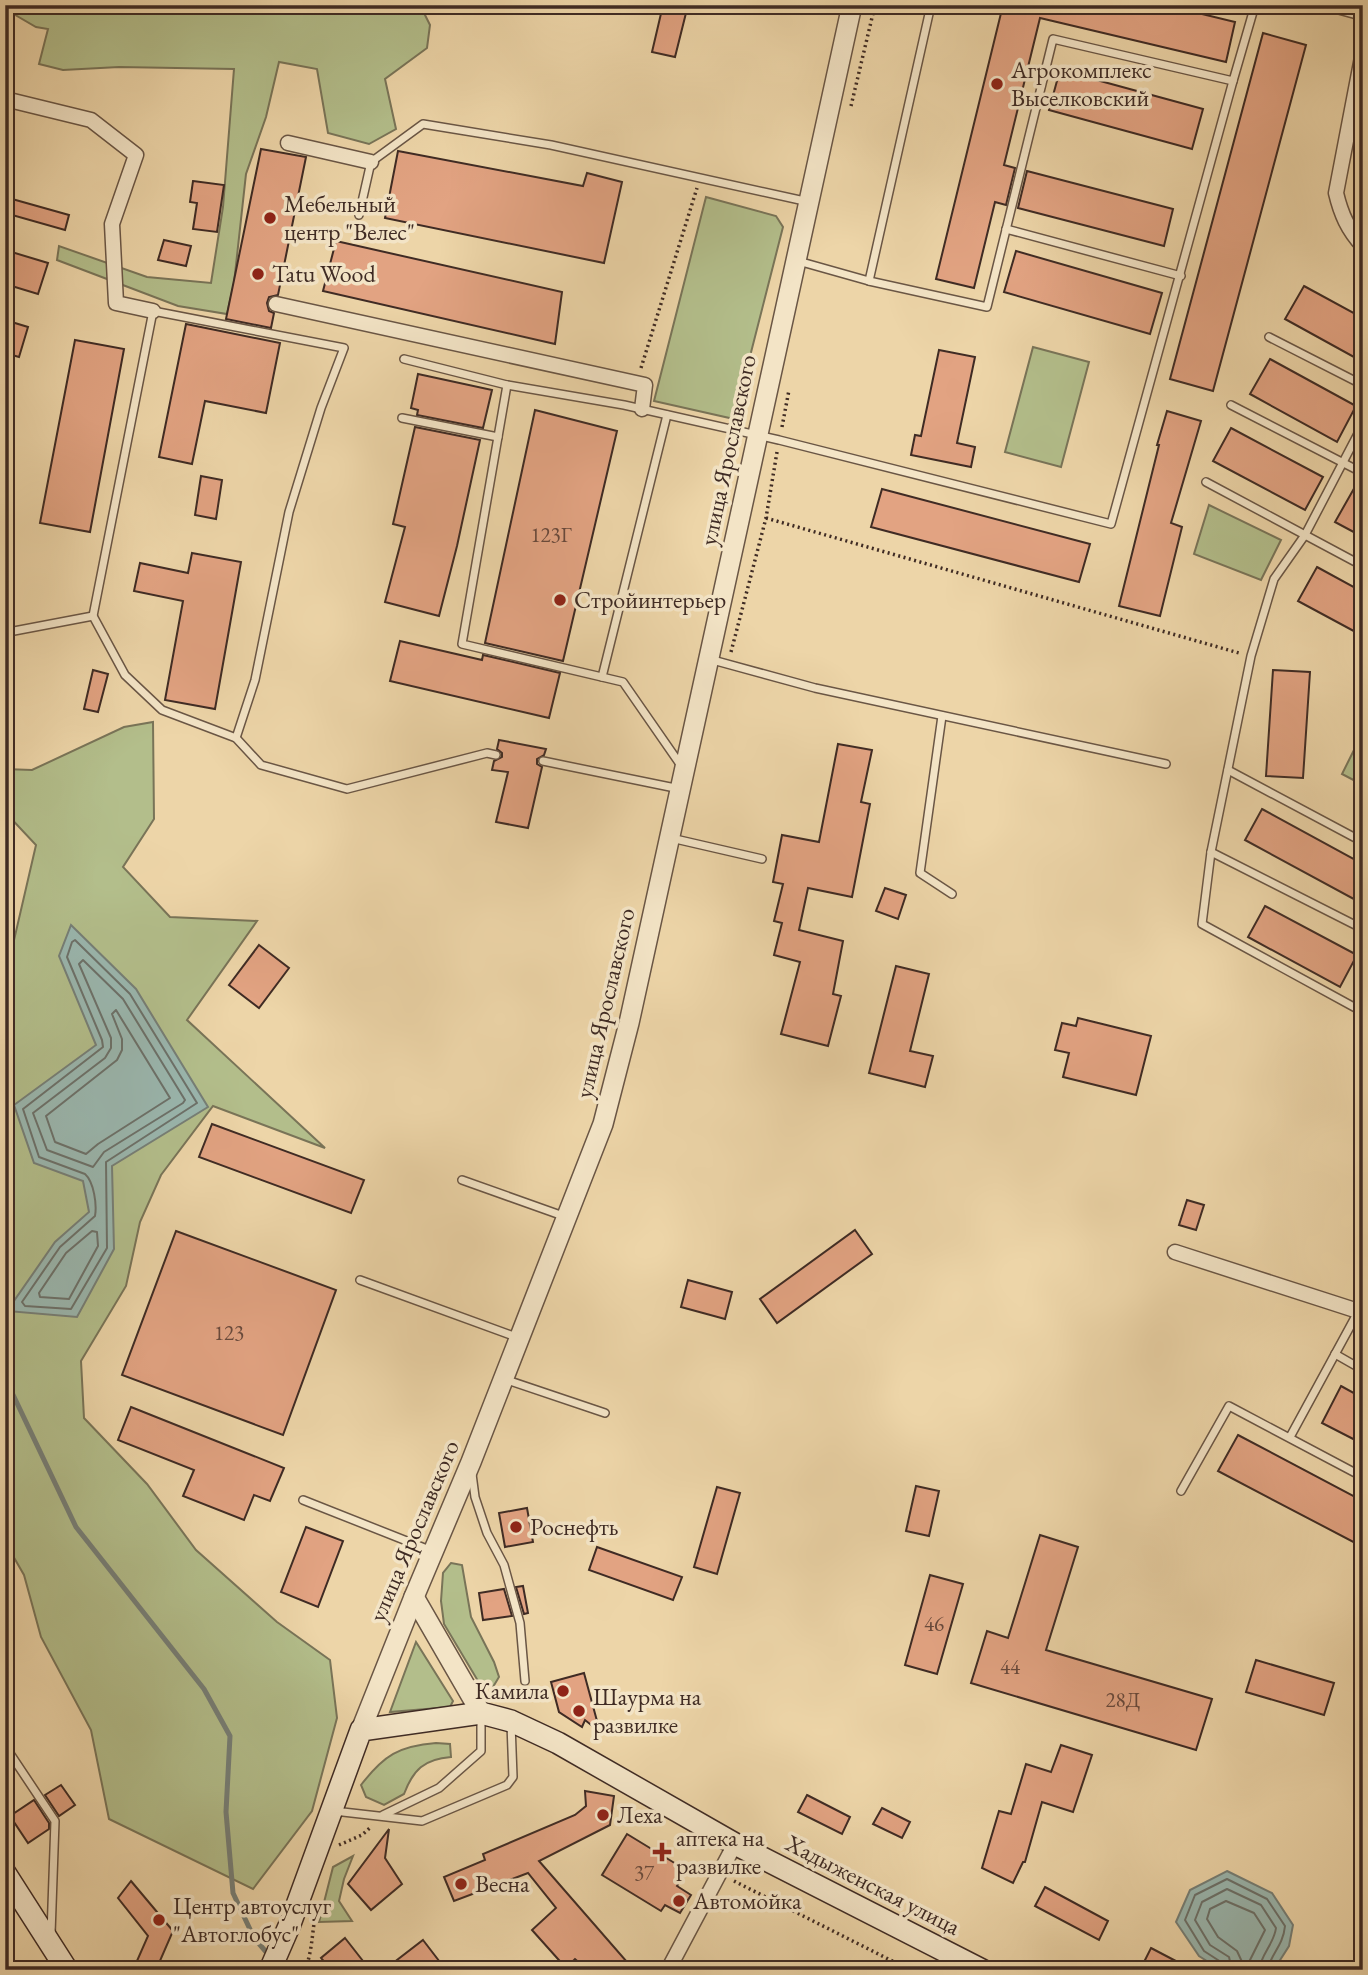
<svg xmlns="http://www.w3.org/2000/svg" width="1368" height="1975" viewBox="0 0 1368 1975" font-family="'EB Garamond',serif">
<rect width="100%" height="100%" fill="#edd5a8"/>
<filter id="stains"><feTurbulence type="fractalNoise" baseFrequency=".00286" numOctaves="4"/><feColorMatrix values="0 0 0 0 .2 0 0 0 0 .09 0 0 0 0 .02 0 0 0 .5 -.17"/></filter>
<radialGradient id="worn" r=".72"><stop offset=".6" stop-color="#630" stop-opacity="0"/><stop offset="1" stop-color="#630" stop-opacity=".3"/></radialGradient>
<g fill="#b3be8b" stroke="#797458" stroke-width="2">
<polygon points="5,5 420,5 430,25 427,48 385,79 396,129 369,144 328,133 317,69 279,62 266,117 246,174 234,283 227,314 178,306 57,260 59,246 147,277 211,283 223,207 234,69 119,67 63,70 39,64 48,29 36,27 5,9"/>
<polygon points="706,197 776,216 783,227 734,419 654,401"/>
<polygon points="1033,347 1089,362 1061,467 1005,452"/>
<polygon points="1209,505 1281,540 1261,580 1194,554"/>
<polygon points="153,722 154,819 123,867 170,917 257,921 187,1020 325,1148 213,1106 161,1175 140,1222 126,1286 81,1361 84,1418 147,1484 196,1550 277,1622 330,1660 337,1718 312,1811 253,1889 109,1819 91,1730 41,1637 24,1575 5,1542 5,979 36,845 5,812 5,769 32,770 124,727"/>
<polygon points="1356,746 1363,750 1363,785 1342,774"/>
<polygon points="451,1563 462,1565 471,1617 494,1662 499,1677 493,1687 478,1681 444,1624 441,1601 443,1573"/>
<polygon points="416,1642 453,1701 450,1707 390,1712"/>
<path d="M436,1743L450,1744L451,1757C424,1759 413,1770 404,1794L384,1805L366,1797L361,1785C384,1755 399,1746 436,1743Z"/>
<polygon points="353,1856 344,1879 339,1901 352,1921 319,1922 333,1867"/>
</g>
<g fill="#9ab7af" stroke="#767f77" stroke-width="2">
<polygon points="71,925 136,989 208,1107 112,1166 114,1249 77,1317 7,1311 55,1242 89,1212 83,1181 34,1163 14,1105 96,1045 59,956"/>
<polygon points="1227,1871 1272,1893 1293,1925 1289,1946 1275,1968 1221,1970 1199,1956 1176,1922 1190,1890"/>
</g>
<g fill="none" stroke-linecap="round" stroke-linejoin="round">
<g stroke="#6c716a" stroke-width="2">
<path d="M75,940L130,994L197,1103L106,1162L107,1248L71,1309L25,1306L22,1302L60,1247L95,1216C97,1205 94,1182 85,1174L39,1157L23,1109L103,1047L102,1040L67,957L72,942Z"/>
<polygon points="83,960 123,999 185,1100 183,1103 104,1152 93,1167 47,1150 33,1113 105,1058 111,1048 111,1038 79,964"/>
<polygon points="116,1010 170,1098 98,1144 86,1154 55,1142 46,1116 117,1060 122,1050 122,1039 112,1014"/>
<polygon points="92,1231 97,1232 98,1246 69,1299 40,1297 39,1293 66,1253"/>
<polygon points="1226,1901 1254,1913 1265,1930 1247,1966 1243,1964 1237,1951 1218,1937 1207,1919 1210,1909"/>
<path d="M1223,1970L1221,1962L1204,1951L1185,1920L1195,1895L1227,1879L1267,1899L1285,1926C1283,1947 1270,1954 1268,1970"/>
<path d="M1232,1970L1229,1957L1210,1945L1195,1920L1202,1902L1227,1889L1261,1905L1276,1928C1274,1944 1261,1954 1259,1970"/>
</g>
<g stroke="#767f77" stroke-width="5">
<polyline points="7,1311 6,1380 76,1527 204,1689 230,1736 226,1812 233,1893 254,1938 267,1953"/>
<polyline points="283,1964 290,1970"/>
</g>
</g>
<g fill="#e2a382" stroke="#3f2b24" stroke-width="2">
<polygon points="663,5 688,5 675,57 652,52"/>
<polygon points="1003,5 1165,5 1235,22 1226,62 1040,18 1004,165 1015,168 1006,205 995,202 974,288 936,279"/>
<polygon points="1263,33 1306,45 1213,391 1170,379"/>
<polygon points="1060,70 1203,109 1192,149 1049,110"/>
<polygon points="261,149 306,157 278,295 269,297 267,303 269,311 274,313 271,328 226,319"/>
<polygon points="398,151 583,186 587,173 622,182 604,263 385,218"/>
<polygon points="1027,171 1173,209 1164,246 1018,208"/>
<polygon points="193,181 224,185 217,232 193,229 197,203 190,202"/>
<polygon points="5,197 69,215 65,230 5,213"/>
<polygon points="164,240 191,246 186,266 158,260"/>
<polygon points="336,241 562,292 555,344 323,291"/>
<polygon points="5,250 48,263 38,294 5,284"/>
<polygon points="1016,251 1162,293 1150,334 1004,292"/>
<polygon points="1304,286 1363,318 1363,362 1285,319"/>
<polygon points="5,320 28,327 19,357 5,353"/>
<polygon points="186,324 280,343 266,413 205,401 192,464 159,457"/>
<polygon points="75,340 124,349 90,532 40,523"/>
<polygon points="939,350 975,357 957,443 975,447 971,467 911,455 915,435 921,436"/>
<polygon points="1270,359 1356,406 1337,442 1250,394"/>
<polygon points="418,374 492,390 483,428 417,415 418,410 411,408"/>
<polygon points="535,410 617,431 563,661 485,643"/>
<polygon points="1167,411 1201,421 1171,523 1182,527 1160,616 1119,606 1159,445 1157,445"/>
<polygon points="415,427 480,440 457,546 439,616 385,602 405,527 393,524"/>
<polygon points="1231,428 1323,477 1305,510 1213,461"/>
<polygon points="201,476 222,480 216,519 195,515"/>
<polygon points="1360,478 1363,479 1363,537 1335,522"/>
<polygon points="882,489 1090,544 1079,582 871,527"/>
<polygon points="192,553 241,562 215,709 165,700 183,601 134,591 140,563 188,573"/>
<polygon points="1317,567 1363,592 1363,636 1298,601"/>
<polygon points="400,641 482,660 483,655 560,673 549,718 390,681"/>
<polygon points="93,670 108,674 98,712 84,709"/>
<polygon points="1273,670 1310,672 1303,778 1266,776"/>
<polygon points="499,740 546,749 544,755 537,759 537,764 542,767 528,828 496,822 508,772 492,770 494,761 502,757 502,753 497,749"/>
<polygon points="838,744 872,750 861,802 870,804 852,897 808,888 799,930 843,941 833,994 841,996 828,1046 781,1034 800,962 774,955 782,923 774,921 783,884 773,882 782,835 819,842"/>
<polygon points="1262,809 1363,864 1363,904 1245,840"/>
<polygon points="885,888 906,895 898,919 876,911"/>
<polygon points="1265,906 1357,955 1340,987 1248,937"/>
<polygon points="259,945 289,968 259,1008 229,985"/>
<polygon points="896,966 929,974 910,1051 933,1056 925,1087 869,1073"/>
<polygon points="1078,1018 1151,1036 1136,1095 1063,1077 1069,1053 1055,1050 1062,1023 1076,1026"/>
<polygon points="212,1124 364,1180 351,1213 199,1157"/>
<polygon points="1187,1200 1204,1205 1196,1230 1179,1225"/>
<polygon points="855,1230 872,1254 777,1323 760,1299"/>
<polygon points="176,1231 336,1290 283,1435 122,1375"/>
<polygon points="688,1280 732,1292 725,1319 681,1307"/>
<polygon points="1341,1386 1363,1398 1363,1444 1322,1423"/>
<polygon points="131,1407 284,1468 270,1501 254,1495 244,1520 183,1496 194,1470 118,1440"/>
<polygon points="1238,1435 1363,1501 1363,1547 1218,1471"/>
<polygon points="916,1486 939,1491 929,1536 906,1531"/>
<polygon points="717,1487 740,1493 717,1574 694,1567"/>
<polygon points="527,1508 533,1542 505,1547 499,1513"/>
<polygon points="306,1527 343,1541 318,1607 281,1592"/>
<polygon points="1040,1535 1078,1547 1046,1650 1212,1699 1196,1750 971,1683 987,1631 1008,1638"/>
<polygon points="597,1547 682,1577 673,1600 589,1570"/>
<polygon points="930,1575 963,1584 937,1674 905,1665"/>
<polygon points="523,1586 528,1613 524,1614 516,1587"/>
<polygon points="504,1589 512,1616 483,1620 479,1593"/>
<polygon points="1256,1660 1334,1683 1324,1715 1246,1692"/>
<polygon points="584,1673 600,1732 585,1720 582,1727 559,1712 551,1682"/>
<polygon points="1061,1745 1092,1755 1073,1812 1042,1802 1025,1862 1023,1862 1013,1883 982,1868 999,1811 1011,1814 1026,1764 1051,1772"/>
<polygon points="61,1785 75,1805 59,1816 45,1795"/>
<polygon points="585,1791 614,1796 610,1825 539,1861 634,1970 588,1970 575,1959 566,1968 532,1930 556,1908 528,1873 454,1901 444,1877 485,1860 483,1854 575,1815 586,1806"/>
<polygon points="807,1795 850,1817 842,1834 798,1812"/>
<polygon points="34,1800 49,1823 49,1829 28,1843 10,1816"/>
<polygon points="882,1808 910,1822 902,1838 873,1824"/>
<polygon points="389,1829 385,1858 402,1884 371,1910 348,1884"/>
<polygon points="627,1834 686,1870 677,1886 691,1895 680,1913 665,1905 661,1911 602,1875"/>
<polygon points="131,1881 173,1931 156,1970 133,1970 148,1936 118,1898"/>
<polygon points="1045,1887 1108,1921 1099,1940 1035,1906"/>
<polygon points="345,1938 370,1970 331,1970 321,1958"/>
<polygon points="423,1940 446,1970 384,1970"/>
<polygon points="1151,1948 1193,1970 1140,1970"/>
</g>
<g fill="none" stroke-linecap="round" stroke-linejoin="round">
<g stroke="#6a5645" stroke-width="10">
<g id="service">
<polyline points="359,215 371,162 423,124 551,145 809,202"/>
<polyline points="1006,229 1181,276"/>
<polyline points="798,261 869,281 931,5"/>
<polyline points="869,281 987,307 1053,39 1233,81 1255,5"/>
<polyline points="1269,337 1363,385"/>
<polyline points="404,359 507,385 624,405 779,440 1111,524 1233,81"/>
<polyline points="507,385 462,644 623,682 682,767"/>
<polyline points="1231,405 1363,473"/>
<polyline points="402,418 498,437"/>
<polyline points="1363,424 1305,535 1274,579 1251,656 1211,852 1202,924 1363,1012"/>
<polyline points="1206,482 1363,566"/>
<polyline points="93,616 153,311 344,348 321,408 289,512 255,680 236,738"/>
<polyline points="5,636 14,631 93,616 125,675 162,710 236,738 261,765 347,789 487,753 496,755"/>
<polyline points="709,659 815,688 1166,764"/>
<polyline points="602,677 667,415"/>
<polyline points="942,716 920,873 952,894"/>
<polyline points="543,761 680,789"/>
<polyline points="1228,770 1363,842"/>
<polyline points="671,838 762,859"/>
<polyline points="1211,852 1363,929"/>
<polyline points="462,1180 566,1217"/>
<polyline points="360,1280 519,1338"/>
<polyline points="1335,1354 1363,1370"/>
<polyline points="504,1379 605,1413"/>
<polyline points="1290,1437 1358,1312"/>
<polyline points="472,1474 475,1497 487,1533 504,1565 520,1623 525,1681"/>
<polyline points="1181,1491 1229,1406 1363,1477"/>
<polyline points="303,1500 432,1551"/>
<polyline points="5,1746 55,1821 51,1934"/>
<polyline points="334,1811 422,1821 507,1785 513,1777 511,1724"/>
<polyline points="383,1815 439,1788 481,1751 481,1717"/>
</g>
</g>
<g stroke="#6a5645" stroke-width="17">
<g id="minor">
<polyline points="1334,5 1363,13"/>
<path d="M1363,52L1336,193C1341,214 1348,230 1363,246"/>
<polyline points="5,99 91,120 136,155 112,224 116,303 153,311"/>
<polyline points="288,143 371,162"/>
<polyline points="276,304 645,385 642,409"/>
<polyline points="1175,1252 1358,1311 1363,1303"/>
<polyline points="668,1970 735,1844"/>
</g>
</g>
<g stroke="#6a5645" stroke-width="22">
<g id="tertiary">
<polyline points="414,1597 481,1713"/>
<polyline points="361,1730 414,1597 471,1462 603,1124 629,1023 852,5"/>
</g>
</g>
<g stroke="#3f2b24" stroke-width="24">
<g id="secondary">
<polyline points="5,1873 67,1970"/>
<polyline points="270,1970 290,1924 361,1730 481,1713 511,1721 558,1743 735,1844 982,1970"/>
</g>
</g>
<g stroke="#3f2b24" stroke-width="3.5" stroke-dasharray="2 3.5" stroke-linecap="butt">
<polyline points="851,106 875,5"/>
<polyline points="641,368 697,188"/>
<polyline points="782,427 789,390"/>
<polyline points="766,518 1239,653"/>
<polyline points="731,652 766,518 777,452"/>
<polyline points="339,1845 362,1835 372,1826"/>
<polyline points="734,1881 910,1970"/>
<path d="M305,1970C312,1952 312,1935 315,1917"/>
</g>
<use href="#service" stroke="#f3e4c6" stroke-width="7"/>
<use href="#minor" stroke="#f3e4c6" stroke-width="14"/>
<use href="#tertiary" stroke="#f3e4c6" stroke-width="19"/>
<use href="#secondary" stroke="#f3e4c6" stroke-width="21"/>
</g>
<g fill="#8f2418" stroke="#f3e4c6" stroke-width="2.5">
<circle cx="997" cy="84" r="7"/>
<circle cx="270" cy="218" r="7"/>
<circle cx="258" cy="274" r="7"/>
<circle cx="560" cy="600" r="7"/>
<circle cx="516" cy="1527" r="7"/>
<circle cx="563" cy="1691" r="7"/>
<circle cx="579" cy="1711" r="7"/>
<circle cx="603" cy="1815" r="7"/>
<path d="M658.5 1841.5h7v7h7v7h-7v7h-7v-7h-7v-7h7z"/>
<circle cx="461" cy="1884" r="7"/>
<circle cx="679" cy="1901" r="7"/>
<circle cx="159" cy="1920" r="7"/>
</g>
<g text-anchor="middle" stroke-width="7" stroke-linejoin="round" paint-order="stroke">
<g font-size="21" fill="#68493c">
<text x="551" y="542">123Г</text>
<text x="229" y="1340">123</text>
<text x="934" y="1631">46</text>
<text x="1010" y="1674">44</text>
<text x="1123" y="1707">28Д</text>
<text x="644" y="1880">37</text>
</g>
<g font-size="24" fill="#3f2b24" stroke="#f3e4c6" text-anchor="start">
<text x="1011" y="78">Агрокомплекс<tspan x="1011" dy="28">Выселковский</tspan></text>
<text x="284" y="212">Мебельный<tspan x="284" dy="28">центр "Велес"</tspan></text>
<text x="272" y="282">Tatu Wood</text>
<text x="574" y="608">Стройинтерьер</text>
<text x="530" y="1535">Роснефть</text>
<text x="549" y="1699" text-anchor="end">Камила</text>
<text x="593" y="1705">Шаурма на<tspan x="593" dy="28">развилке</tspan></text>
<text x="617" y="1823">Леха</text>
<text x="676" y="1846">аптека на<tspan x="676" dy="28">развилке</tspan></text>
<text x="475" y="1892">Весна</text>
<text x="693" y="1909">Автомойка</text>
<text x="173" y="1914">Центр автоуслуг<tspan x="173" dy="28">"Автоглобус"</tspan></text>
</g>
<g font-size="24" fill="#3f2b24" stroke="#f3e4c6">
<text transform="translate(728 450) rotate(-78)" y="8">улица Ярославского</text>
<text transform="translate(605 1003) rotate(-77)" y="8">улица Ярославского</text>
<text transform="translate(414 1531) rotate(-67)" y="8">улица Ярославского</text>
<text transform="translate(873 1885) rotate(27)" y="8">Хадыженская улица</text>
</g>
</g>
<rect width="1368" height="1975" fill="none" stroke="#edd5a8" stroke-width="28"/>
<rect x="7" y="7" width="1354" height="1961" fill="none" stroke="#3f2b24" stroke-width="3.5"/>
<rect x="14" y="14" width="1340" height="1947" fill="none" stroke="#3f2b24" stroke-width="2"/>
<rect width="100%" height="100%" filter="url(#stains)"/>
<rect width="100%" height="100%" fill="url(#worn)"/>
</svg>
